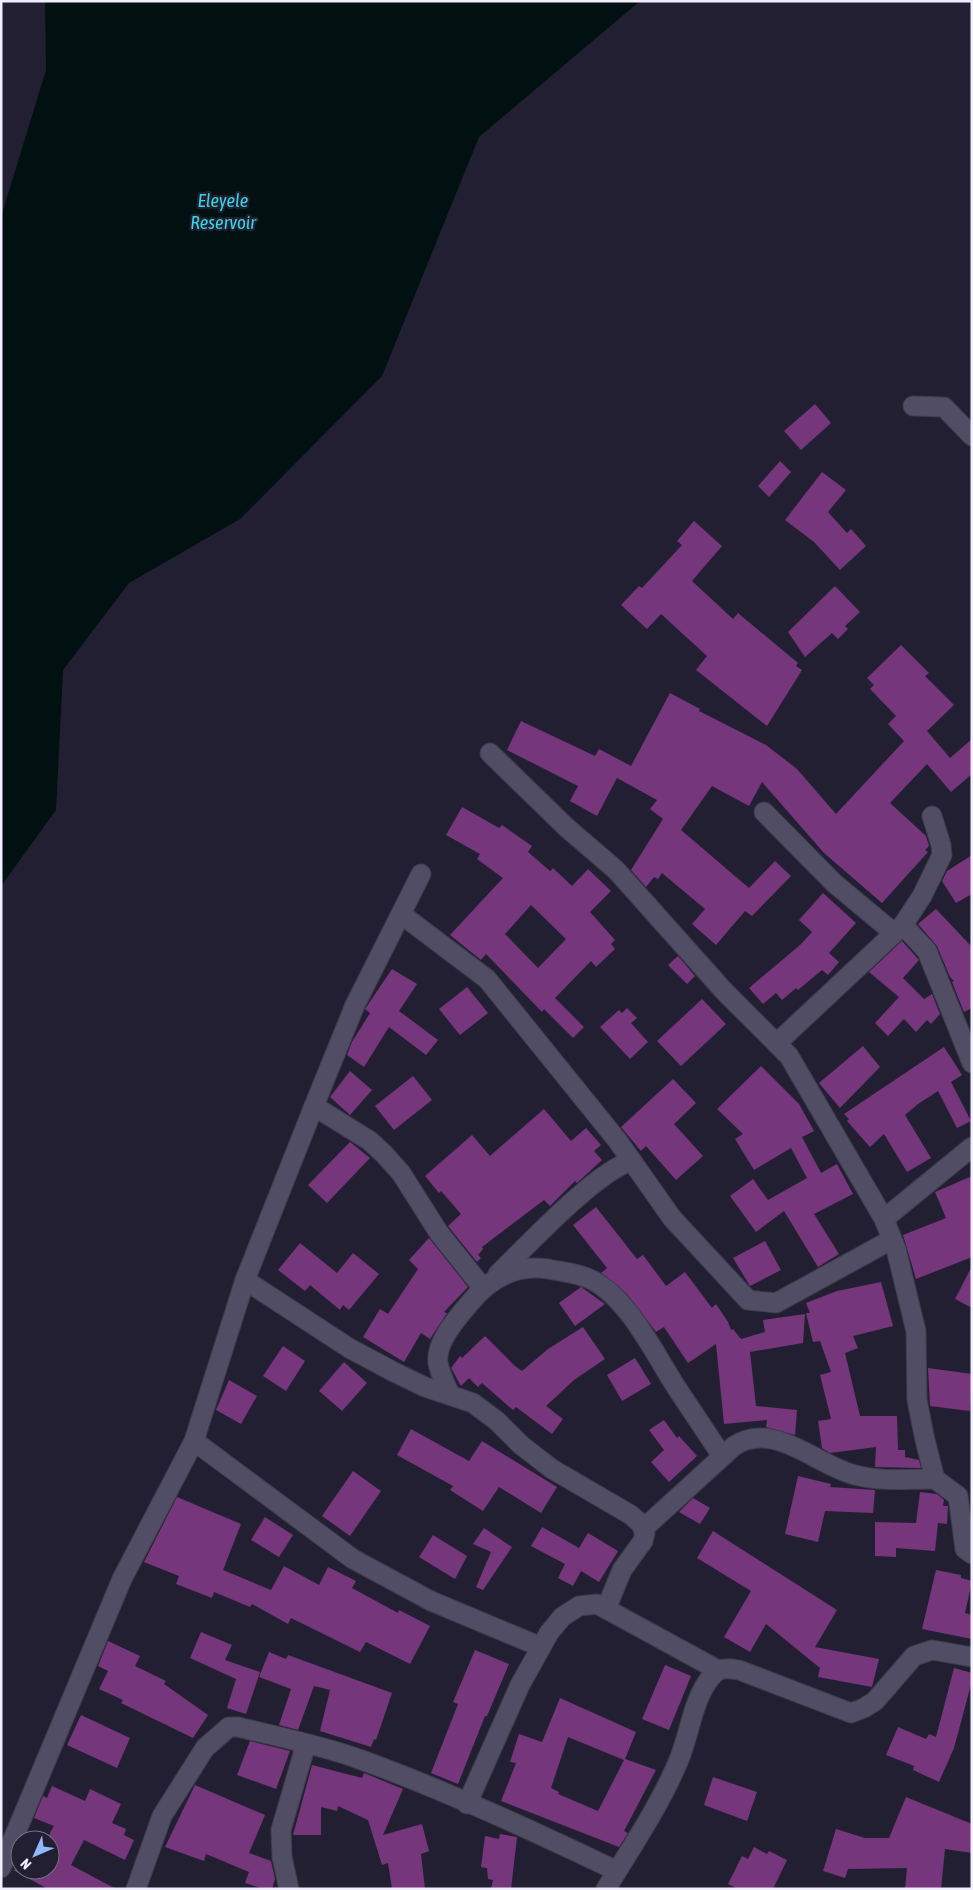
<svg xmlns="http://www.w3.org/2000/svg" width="973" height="1890" viewBox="0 0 973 1890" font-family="'Asap Condensed',sans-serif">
<rect width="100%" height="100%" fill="#231f33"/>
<polygon fill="#011011" points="45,1 640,1 479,137 382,376 240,519 129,583 63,670 56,810 1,886 1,217 46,70"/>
<g fill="#75367b" fill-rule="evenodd">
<polygon points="815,404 831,423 801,450 784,431"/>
<polygon points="780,461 791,472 769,497 758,486"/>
<polygon points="822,472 846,490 828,512 847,533 851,529 866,546 840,570 814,542 785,520"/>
<polygon points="694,521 722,546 692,581 733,619 738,613 798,663 796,666 802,670 767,726 696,670 707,656 661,614 647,629 621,605 639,586 642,588 682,545 677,541"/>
<polygon points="835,586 860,612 845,626 848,629 838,639 832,633 805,657 788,632"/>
<polygon points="901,645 929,673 925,676 954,705 927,731 950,758 972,739 972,774 951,792 927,764 890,803 926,836 929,846 925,850 928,852 882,903 824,853 762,782 749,806 712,786 681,830 749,888 775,861 791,876 752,916 745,911 716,945 692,924 705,909 662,873 658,879 654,877 646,887 631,870 663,819 650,809 657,800 617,778 597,816 570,801 578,786 507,750 521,721 595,756 599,749 631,766 670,693 700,709 699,711 766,745 797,769 836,814 904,741 888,724 896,716 870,689 874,685 867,678"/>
<path d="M462,807L499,828L502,825L532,846L528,852L550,871L553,868L572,886L588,869L611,891L590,912L615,940L611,944L615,949L596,967L591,961L555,998L584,1027L573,1038L544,1009L542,1012L486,954L481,960L450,935L503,878L477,859L480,854L446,835ZM531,905L566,939L538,968L505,934Z"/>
<polygon points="972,855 972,894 956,903 942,881 947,871"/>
<polygon points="823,893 856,923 829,953 839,962 828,975 822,970 798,990 796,988 782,1000 776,993 763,1004 749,988 800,945 812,932 799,920"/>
<polygon points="936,909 972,947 972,1008 964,1012 952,982 954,981 950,977 937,946 918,924"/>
<polygon points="902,941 919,960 903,978 924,999 932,994 940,1014 931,1024 927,1020 916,1032 904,1019 888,1036 875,1023 899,997 869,972"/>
<polygon points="678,956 695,976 687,984 668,965"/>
<polygon points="392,969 417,984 399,1011 438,1040 426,1055 389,1027 364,1067 347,1055 352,1042 370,1013 365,1009"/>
<polygon points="467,987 488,1013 460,1035 439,1009"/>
<polygon points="702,999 726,1024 681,1066 657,1041"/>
<polygon points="627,1008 637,1018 631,1023 648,1042 630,1059 600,1027 619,1010 622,1013"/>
<polygon points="863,1046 880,1067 840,1108 819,1083"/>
<polygon points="944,1047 962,1075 951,1082 971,1121 957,1128 938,1091 918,1104 905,1115 931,1158 907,1172 884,1134 870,1147 847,1121 849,1119 844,1114"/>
<polygon points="761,1066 799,1104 814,1131 802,1137 821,1173 837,1164 853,1194 814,1214 839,1254 818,1267 784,1211 756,1232 730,1196 753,1179 768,1200 807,1178 791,1148 754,1170 735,1139 743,1134 717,1109"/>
<polygon points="350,1071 372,1090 350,1115 330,1097"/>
<polygon points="413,1076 432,1100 394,1130 375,1106"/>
<polygon points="673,1079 696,1103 674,1124 703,1156 676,1180 646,1146 641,1151 621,1127"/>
<polygon points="544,1109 571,1141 586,1128 601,1145 594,1151 602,1160 577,1183 575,1181 550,1206 544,1200 482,1247 483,1249 478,1255 481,1258 477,1262 448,1226 461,1214 441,1191 439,1193 425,1176 472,1135 490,1156"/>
<polygon points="350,1142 370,1158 327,1203 308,1185"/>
<polygon points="972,1176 972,1257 916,1279 903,1235 946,1218 935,1192"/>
<polygon points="596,1207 637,1259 643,1255 666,1286 685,1272 712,1308 716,1304 728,1322 731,1330 733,1329 741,1339 765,1332 763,1320 805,1314 803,1343 750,1352 756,1406 797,1410 795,1435 766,1427 767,1420 724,1424 716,1344 688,1363 664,1327 656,1332 627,1294 601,1273 607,1268 573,1225"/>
<polygon points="429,1238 468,1287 444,1312 447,1313 430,1339 421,1333 404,1362 363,1337 380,1309 388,1314 418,1269 409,1260"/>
<polygon points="765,1241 781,1270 750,1286 733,1258"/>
<polygon points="300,1243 337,1273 353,1253 379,1274 349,1310 343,1305 340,1310 310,1285 305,1291 278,1270"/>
<polygon points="972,1266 972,1308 955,1299"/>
<polygon points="881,1282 893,1326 853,1336 858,1348 845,1353 860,1416 897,1416 898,1450 905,1450 905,1457 919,1460 921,1468 875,1467 876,1447 830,1453 822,1448 818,1421 831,1419 820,1375 831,1372 820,1341 813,1342 806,1313 810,1313 806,1303 837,1291"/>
<polygon points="581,1287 605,1304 575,1326 559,1303"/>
<polygon points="583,1327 605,1359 574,1380 546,1406 563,1419 552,1434 516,1407 513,1410 482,1383 478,1387 469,1378 461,1386 451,1368 460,1356 462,1358 485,1336 515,1366 522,1371 548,1349"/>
<polygon points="283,1346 305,1361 286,1391 263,1376"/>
<polygon points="635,1358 651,1384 622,1401 607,1375"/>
<polygon points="344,1362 367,1383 342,1411 319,1391"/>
<polygon points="928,1368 972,1374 970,1411 930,1406"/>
<polygon points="229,1380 257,1396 241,1424 216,1410"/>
<polygon points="664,1420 677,1438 679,1436 697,1456 669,1482 651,1462 664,1450 649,1430"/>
<polygon points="411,1429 469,1461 482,1441 557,1487 541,1513 499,1487 483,1511 450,1490 453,1486 397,1455"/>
<polygon points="353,1471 381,1491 350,1536 322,1516"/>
<polygon points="798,1476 831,1484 830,1487 875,1490 873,1513 825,1511 818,1542 785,1534"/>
<polygon points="920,1492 937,1494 944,1500 943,1506 948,1506 947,1524 938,1523 935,1551 896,1548 896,1557 875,1556 875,1522 916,1523"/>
<polygon points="177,1497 241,1524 223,1570 271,1590 284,1566 319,1585 328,1567 356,1581 352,1588 398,1613 399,1610 430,1626 410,1664 366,1642 360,1652 291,1618 288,1624 252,1604 250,1607 214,1592 212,1598 176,1584 179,1576 144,1562"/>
<polygon points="693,1498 710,1508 700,1524 679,1512"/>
<polygon points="265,1517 293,1535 279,1557 251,1540"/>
<polygon points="542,1527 579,1548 588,1533 618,1551 599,1582 581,1571 573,1586 558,1578 565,1564 531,1546"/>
<polygon points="484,1528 512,1547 483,1590 476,1587 491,1552 473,1544"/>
<polygon points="713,1531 837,1610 815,1647 879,1659 872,1687 818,1677 820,1668 766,1624 750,1652 724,1637 751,1591 697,1558"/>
<polygon points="433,1535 467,1556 455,1579 419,1557"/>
<polygon points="936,1570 961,1575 961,1578 972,1581 965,1613 972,1615 972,1639 922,1629"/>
<polygon points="201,1632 232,1645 225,1660 260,1672 246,1714 227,1708 236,1679 190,1658"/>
<polygon points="108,1641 140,1656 135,1666 166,1681 164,1684 208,1715 193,1738 121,1703 123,1700 99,1689 108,1671 98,1666"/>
<polygon points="475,1650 509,1664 487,1716 485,1716 458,1784 431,1773 458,1704 453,1702"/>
<polygon points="269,1652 286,1659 288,1655 392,1693 376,1740 374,1739 371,1747 320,1731 330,1690 314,1686 298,1730 279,1725 291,1689 259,1677"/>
<polygon points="665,1665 691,1676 669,1730 642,1719"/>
<polygon points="954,1668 972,1673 972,1681 954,1748 939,1782 913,1770 914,1766 886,1755 898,1727 926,1739 929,1734 936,1737"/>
<path d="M560,1698L636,1732L625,1759L656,1770L624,1831L628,1833L619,1847L501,1801L516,1763L510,1762L519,1734L542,1742ZM568,1737L624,1760L598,1811L558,1794L559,1792L551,1788Z"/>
<polygon points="81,1715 130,1738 117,1768 67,1745"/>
<polygon points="250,1741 290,1751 276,1789 237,1775"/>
<polygon points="312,1765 362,1778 364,1773 403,1789 383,1835 422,1824 429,1851 421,1854 425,1889 392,1889 388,1863 382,1865 368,1820 338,1806 337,1811 321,1807 321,1835 293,1835"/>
<polygon points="713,1777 757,1792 747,1821 704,1805"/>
<polygon points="195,1785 265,1815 249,1853 271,1861 275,1879 272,1889 264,1889 245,1883 249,1872 206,1854 204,1861 165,1847"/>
<polygon points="52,1786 85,1801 90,1789 121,1804 112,1823 126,1829 124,1835 134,1840 125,1860 84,1840 71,1865 116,1889 48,1889 13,1870 50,1870 50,1833 54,1826 34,1818 43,1796 47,1798"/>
<polygon points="906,1797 972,1824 972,1853 945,1849 941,1889 905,1889 907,1868 848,1869 845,1878 823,1871 836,1829 865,1838 889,1838"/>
<polygon points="500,1834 517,1837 511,1889 491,1889 493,1880 488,1879 487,1868 481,1867 485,1836 499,1839"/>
<polygon points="754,1847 767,1854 769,1851 787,1860 773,1889 738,1889 728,1884 742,1856 748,1859"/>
</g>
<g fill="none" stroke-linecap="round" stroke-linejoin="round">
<g stroke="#3e3c4c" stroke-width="21">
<g id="street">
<polyline points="913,406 944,407 972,436"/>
<polyline points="490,753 566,827 616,870 724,991 789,1056 884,1219 896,1249 916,1331 917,1400 925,1440 935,1479 958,1496 965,1549 972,1554"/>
<polyline points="764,812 834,883 894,933"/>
<polyline points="401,914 487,979 617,1140 672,1218 748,1300 776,1303 891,1240"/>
<polyline points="903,925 927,951 972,1063"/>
<polyline points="778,1042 903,925 922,896 942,855 941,845 932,816"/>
<polyline points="314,1106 370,1141 384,1154 401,1173 439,1233 483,1288"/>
<polyline points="884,1219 972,1147"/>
<path d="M498,1274C526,1247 597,1170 632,1161"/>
<polyline points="245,1280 349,1348 394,1372 425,1387 473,1403 497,1421 521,1445 552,1469 631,1515 641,1524 645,1533 643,1541 622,1570 606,1609"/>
<path d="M450,1395C446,1385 440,1374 438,1363C435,1343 457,1318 469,1304C489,1279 515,1264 548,1269C562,1272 579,1273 592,1280C630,1299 657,1359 680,1393C694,1414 708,1435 722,1456"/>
<polyline points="194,1441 353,1559 431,1601 541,1647"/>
<path d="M643,1529L734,1446C774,1420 816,1465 855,1475C881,1482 909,1479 935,1479"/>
<polyline points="467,1804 520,1685 549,1633 562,1617 579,1606 597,1604 718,1670"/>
<polyline points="1,1868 122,1579 194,1441 245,1280 314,1106 355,1005 421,874"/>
<path d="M136,1889L162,1816L205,1748L229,1727H238C279,1737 320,1745 359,1759C447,1791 533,1831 617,1871"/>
<polyline points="289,1889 282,1857 281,1830 306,1744"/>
<path d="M606,1889C631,1848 659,1807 678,1762C690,1735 692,1700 711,1677C719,1667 727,1668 739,1670L851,1713L864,1708L875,1701L914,1656L932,1650L972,1657"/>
</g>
</g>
<use href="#street" stroke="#514d64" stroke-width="19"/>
</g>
<g text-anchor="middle" stroke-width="4.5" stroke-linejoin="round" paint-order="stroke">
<g font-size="19" font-style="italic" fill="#38d7e2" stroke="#231f33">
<text x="223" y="207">Eleyele<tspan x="223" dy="22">Reservoir</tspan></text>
</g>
</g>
<rect width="973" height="1890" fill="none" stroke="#f1effd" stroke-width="5"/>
<g transform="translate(35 1855) rotate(225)"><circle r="24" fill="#231f33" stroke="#757284"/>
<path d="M0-4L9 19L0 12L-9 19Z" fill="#8fb8fd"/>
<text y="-8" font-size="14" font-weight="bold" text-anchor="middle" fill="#f1effd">N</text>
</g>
</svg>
